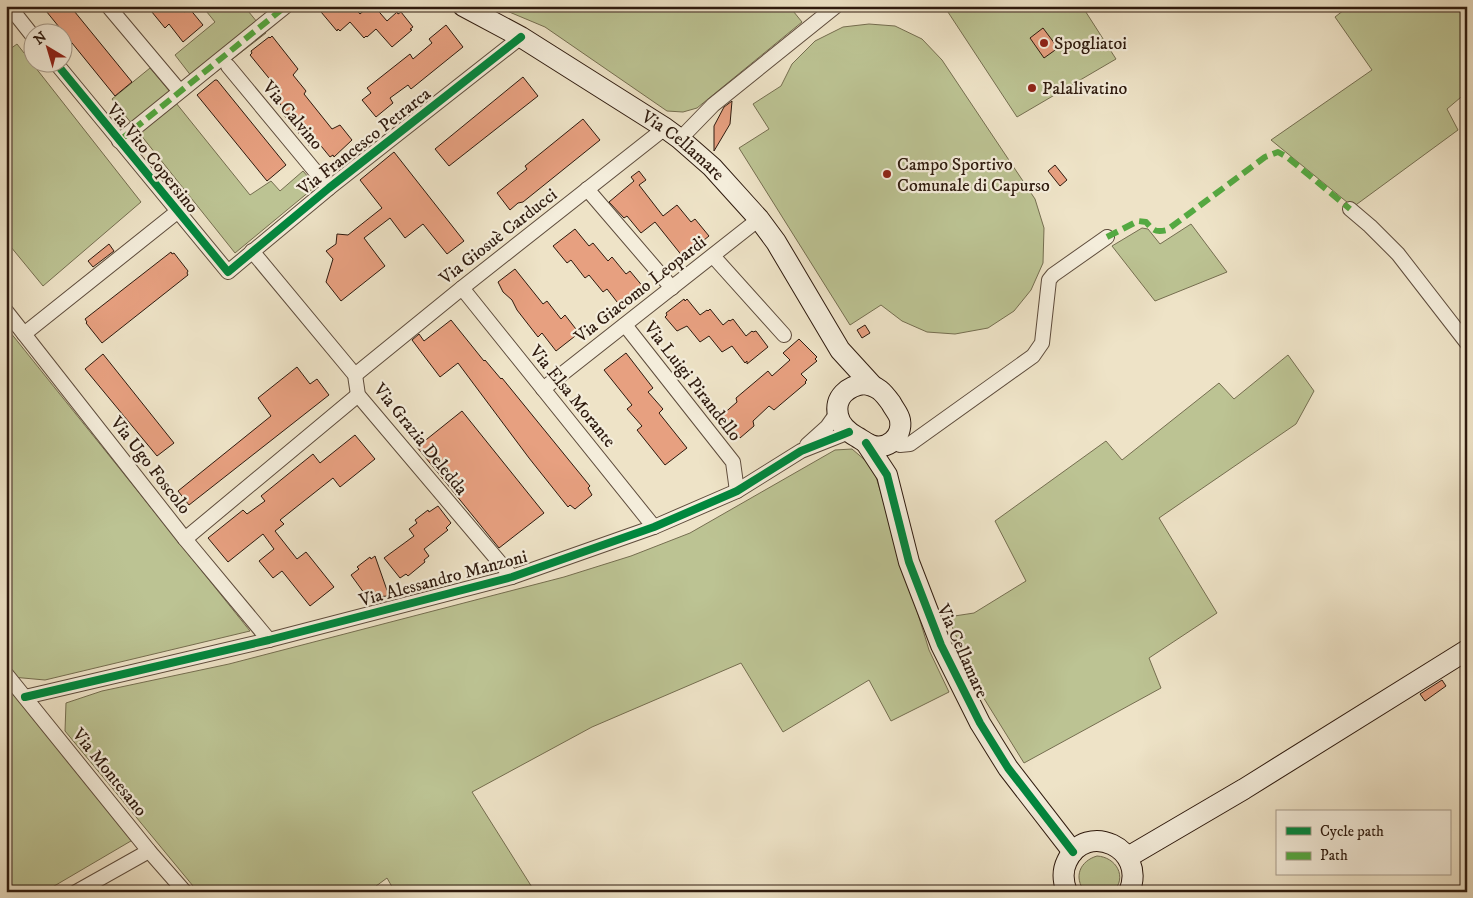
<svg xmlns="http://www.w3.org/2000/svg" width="1473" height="898" viewBox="0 0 1473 898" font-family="'IM FELL DW Pica',serif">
<rect width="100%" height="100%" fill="#eee3c7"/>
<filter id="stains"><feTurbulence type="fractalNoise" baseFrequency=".004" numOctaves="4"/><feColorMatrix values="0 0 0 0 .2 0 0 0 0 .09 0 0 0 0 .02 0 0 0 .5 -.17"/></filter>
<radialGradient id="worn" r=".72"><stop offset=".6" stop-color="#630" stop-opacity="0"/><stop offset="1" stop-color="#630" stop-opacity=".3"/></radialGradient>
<g fill="#bcc393" stroke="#756e50">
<polygon points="202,6 244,6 266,33 176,103 250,195 271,181 280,191 303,171 316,186 235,253 112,99 150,68 171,93 192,77 175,55 215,22"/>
<polygon points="495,6 789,6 802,22 697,108 683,112 667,111 545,27"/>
<polygon points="944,6 1082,6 1116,59 1017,117"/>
<polygon points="1342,6 1467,6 1467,92 1447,109 1458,130 1353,207 1271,140 1372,70 1335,17 1344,10"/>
<polygon points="869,24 895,26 922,39 942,60 1035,199 1044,228 1043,263 1031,290 1014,311 988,328 955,334 927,332 902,321 881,305 850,325 739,148 769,129 753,104 781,86 792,64 815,41 843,27"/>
<polygon points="17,44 141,202 43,286 6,241 6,52"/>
<polygon points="1191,224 1227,272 1155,301 1112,246 1142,228 1148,229 1160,244"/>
<polygon points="6,327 250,631 45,680 12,677 136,838 44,892 6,892"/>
<polygon points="1288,355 1314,391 1296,424 1159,518 1217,613 1149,658 1161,688 1024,763 980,692 948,617 974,613 1026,581 995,521 1106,441 1122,460 1219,383 1234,399"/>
<polygon points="852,449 873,467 929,650 949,692 891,721 869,680 783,732 741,663 592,727 472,792 535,892 395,892 387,878 368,892 198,892 65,731 66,703 102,691 229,664 564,577 631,556 690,533 835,450"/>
<path d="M1097,856C1116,857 1128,877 1113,892H1085C1073,877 1080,861 1097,856Z"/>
</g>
<g fill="#e7a080" stroke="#2e1a0e">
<polygon points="42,6 70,6 132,82 115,96"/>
<polygon points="147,6 180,6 184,12 189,8 203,25 183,42 169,24 165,28"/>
<polygon points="316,6 353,6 360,14 369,6 374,6 387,21 397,12 398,14 401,12 413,27 410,29 412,30 392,47 376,29 367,37 366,36 364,38 350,22 340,31 338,29 337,31"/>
<polygon points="446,25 463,47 411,89 408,85 390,98 393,103 376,117 362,100 371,93 367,88 410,54 413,59 432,43 429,39"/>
<polygon points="1043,28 1058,48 1044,58 1030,38"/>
<polygon points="272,36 298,69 293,75 306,91 304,94 332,129 340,125 352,140 334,157 333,155 330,157 317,141 309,146 298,132 283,114 285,110 272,94 277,88 250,55 252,53 251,51 269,37 270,38"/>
<polygon points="523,77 538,96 449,166 435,149"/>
<polygon points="215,80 217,80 286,165 267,181 197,95"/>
<polygon points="732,101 730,124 714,151 714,126 724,107"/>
<polygon points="583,119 600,140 523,202 518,203 510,210 497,193 527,169 525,166"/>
<polygon points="394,152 464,241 447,254 423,224 405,238 390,218 364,238 385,266 341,301 326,282 333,259 326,251 336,244 337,234 348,235 382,208 360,180"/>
<polygon points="1055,165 1067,180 1060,186 1048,171"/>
<polygon points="639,171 646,180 639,185 663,216 677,205 691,222 695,219 709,236 683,257 655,222 641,233 627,216 624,218 609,202 634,181 631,177"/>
<polygon points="575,229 589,246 593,243 608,261 612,257 626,274 630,271 644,288 621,307 607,289 603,292 589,275 585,278 571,260 567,263 553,246"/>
<polygon points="109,244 114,251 93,267 88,261"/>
<polygon points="171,252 172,254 174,253 188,271 187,273 188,275 102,343 86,323 87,322 85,319"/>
<polygon points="515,269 543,304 547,301 561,319 565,315 579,333 556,351 542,333 538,337 517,310 512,300 503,292 498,282"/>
<polygon points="684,299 685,301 687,299 700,315 707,310 708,311 710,309 723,325 729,320 730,321 733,319 746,336 752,331 753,332 756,331 768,347 747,364 747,361 745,363 732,346 722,352 709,336 700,342 687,326 677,331 665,317 667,315 666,313"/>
<polygon points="451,320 484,361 485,360 501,379 502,378 590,486 588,488 592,495 575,509 570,505 568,507 529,458 458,363 440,377 412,340 419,334 424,341"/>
<polygon points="865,325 870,333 862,338 857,330"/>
<polygon points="799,339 817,357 815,359 817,361 801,374 807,380 805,382 806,383 774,410 769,406 753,421 754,426 740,438 738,435 737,436 722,420 723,419 721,416 737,402 736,398 768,371 772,376 790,360 783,353"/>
<polygon points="626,353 653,388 648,392 663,409 659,413 687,448 665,465 637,430 642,426 627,409 632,405 604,370"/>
<polygon points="103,354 174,443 157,456 85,369"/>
<polygon points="297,367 310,384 317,379 329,395 189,505 178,491 271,416 258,398"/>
<polygon points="462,411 544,513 499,548 417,447"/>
<polygon points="355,435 375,459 340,487 333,478 280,520 284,524 275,531 297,559 306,552 334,587 310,606 282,571 273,578 259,561 274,549 263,534 228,562 208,538 243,510 247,514 265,501 261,496 313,454 320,463"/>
<polygon points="438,506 451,523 446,528 448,530 424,549 429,556 424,560 425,562 408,576 406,574 400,578 384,558 414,536 409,529 417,523 415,520 428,510 429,512"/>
<polygon points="375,556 389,596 367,597 351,575 359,569 357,567 370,557 371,559"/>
<polygon points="1442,680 1446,686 1425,701 1420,694"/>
</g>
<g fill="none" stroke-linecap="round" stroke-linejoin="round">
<g stroke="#5e4c3c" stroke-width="16">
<g id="street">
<polyline points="108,6 177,88"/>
<polyline points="13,11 32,35"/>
<polyline points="55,62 228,272 329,188 521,37"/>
<polyline points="228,66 329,188"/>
<polyline points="680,139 713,105 836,6"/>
<polyline points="119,141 286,6"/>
<polyline points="587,189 672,288"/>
<polyline points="1350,209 1370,226 1398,254 1467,343"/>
<polyline points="252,251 355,375 358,395 512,577"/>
<polyline points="713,256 784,335"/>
<polyline points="462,288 654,527"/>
<polyline points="6,311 185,539 269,640"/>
<polyline points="625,325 733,462 737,491"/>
<polyline points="24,334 177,212"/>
<polyline points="355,375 462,288 665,128"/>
<polyline points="543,389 759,219"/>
<polyline points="892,442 900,445 910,444 1033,356 1042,343 1049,280 1053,275 1107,237"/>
<polyline points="807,445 827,427 837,413"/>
<polyline points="185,539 358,395"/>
<polyline points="6,674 149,851 185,892"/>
<polyline points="25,697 269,640 512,577 654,527 737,491 801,451 849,432"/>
<polyline points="76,892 149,851"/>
</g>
</g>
<g stroke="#2e1a0e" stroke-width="22">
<g id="secondary">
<path id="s1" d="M463,6L521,37L665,128L680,139L712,167L759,219L776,242L840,350L872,385"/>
<path d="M864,384C878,386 883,392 891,403C894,409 899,414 900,420C903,437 887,451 871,445C866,443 862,440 857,437C848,432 840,426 838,415C834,397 848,386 864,384Z"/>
<polyline points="866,443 887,475 909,562 941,645 980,723 1008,768 1073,852"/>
<polyline points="1128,857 1244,789 1467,650"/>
<path d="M1067,892C1063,882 1062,871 1067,861C1086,820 1148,848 1129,892"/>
</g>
</g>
<use href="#street" stroke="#f4eddb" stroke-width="14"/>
<use href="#secondary" stroke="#f4eddb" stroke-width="20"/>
<g stroke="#54a941" stroke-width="6" stroke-dasharray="12 6" stroke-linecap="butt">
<polyline points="119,141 286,6"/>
<path d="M1107,237L1138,221L1146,222C1153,230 1155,233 1167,230L1265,157L1278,152L1287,157L1350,209"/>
</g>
<g stroke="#f4eddb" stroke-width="11">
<g id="cycleway">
<polyline points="55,62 228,272 329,188 521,37"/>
<polyline points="866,443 887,475 909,562 941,645 980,723 1008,768 1073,852"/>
<polyline points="25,697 269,640 512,577 654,527 737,491 801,451 849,432"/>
</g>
</g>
<use href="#cycleway" stroke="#00873e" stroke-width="8"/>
</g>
<g fill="#8f2418" stroke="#f4eddb" stroke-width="2">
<circle cx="1044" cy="43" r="5"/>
<circle cx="1032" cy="88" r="5"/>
<circle cx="887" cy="174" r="5"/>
</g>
<g text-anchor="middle" stroke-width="4.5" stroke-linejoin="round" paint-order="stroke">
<g font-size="18" fill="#2e1a0e" stroke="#f4eddb" text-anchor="start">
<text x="1054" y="49">Spogliatoi</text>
<text x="1042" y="94">Palalivatino</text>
<text x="897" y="170">Campo Sportivo<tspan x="897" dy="21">Comunale di Capurso</tspan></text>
</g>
<g font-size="18" fill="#2e1a0e" stroke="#f4eddb">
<text transform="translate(293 115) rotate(50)" y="6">Via Calvino</text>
<text transform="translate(364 141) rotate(-38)" y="6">Via Francesco Petrarca</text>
<text dy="6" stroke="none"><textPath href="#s1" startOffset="261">Via Cellamare</textPath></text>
<text transform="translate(153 158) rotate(51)" y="6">Via Vito Copersino</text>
<text transform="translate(498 236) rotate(-38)" y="6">Via Giosuè Carducci</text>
<text transform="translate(640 289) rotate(-38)" y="6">Via Giacomo Leopardi</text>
<text transform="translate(693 381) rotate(52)" y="6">Via Luigi Pirandello</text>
<text transform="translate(573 396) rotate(51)" y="6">Via Elsa Morante</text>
<text transform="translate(421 439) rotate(51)" y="6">Via Grazia Deledda</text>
<text transform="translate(151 465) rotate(52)" y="6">Via Ugo Foscolo</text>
<text transform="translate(443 578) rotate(-15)" y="6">Via Alessandro Manzoni</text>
<text transform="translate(963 651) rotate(66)" y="6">Via Cellamare</text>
<text transform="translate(110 772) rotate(51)" y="6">Via Montesano</text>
</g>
</g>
<rect width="1473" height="898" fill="none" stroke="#eee3c7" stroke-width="25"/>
<rect x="8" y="8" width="1458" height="883" fill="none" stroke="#2e1a0e" stroke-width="2.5"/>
<rect x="12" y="12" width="1448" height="873" fill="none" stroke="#2e1a0e"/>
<rect x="1276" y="810" width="175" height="65" fill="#f4eddb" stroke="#a59989"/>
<rect x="1286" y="827" width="25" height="8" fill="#00873e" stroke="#a59989"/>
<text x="1320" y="836" font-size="15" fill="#2e1a0e">Cycle path</text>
<rect x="1286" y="852" width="25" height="8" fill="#54a941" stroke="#a59989"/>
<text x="1320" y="860" font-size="15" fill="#2e1a0e">Path</text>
<g transform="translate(48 48) rotate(322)"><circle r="24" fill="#f4eddb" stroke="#a59989"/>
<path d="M0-4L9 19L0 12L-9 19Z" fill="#8f2418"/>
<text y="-8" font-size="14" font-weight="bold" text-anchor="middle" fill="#2e1a0e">N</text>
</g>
<rect width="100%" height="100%" filter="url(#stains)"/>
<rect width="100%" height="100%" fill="url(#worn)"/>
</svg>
